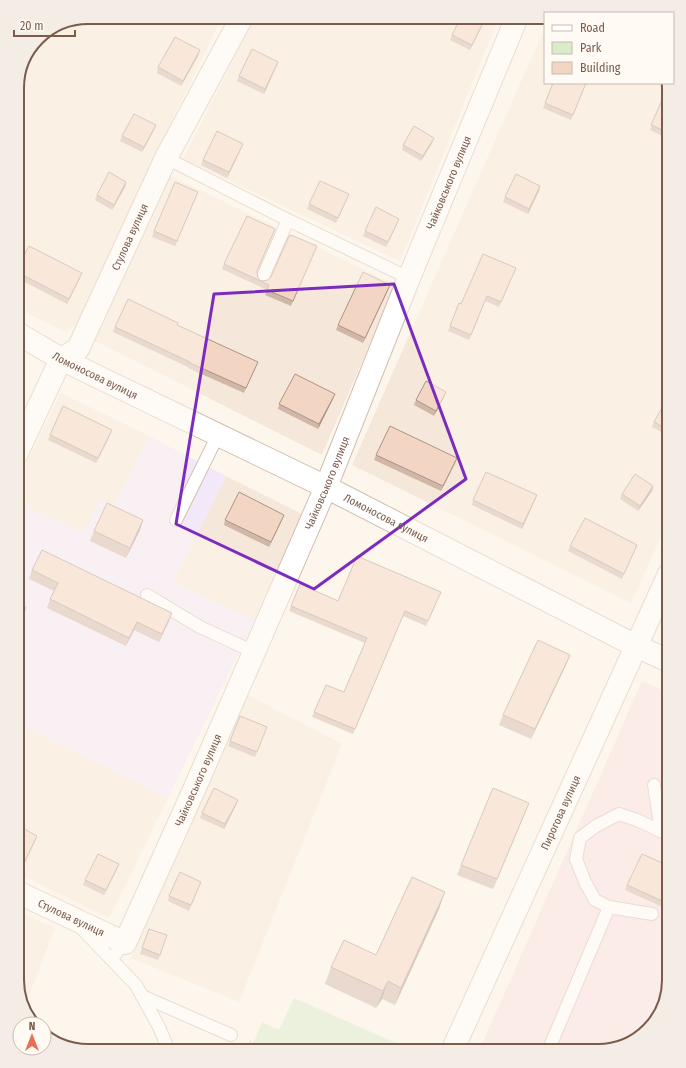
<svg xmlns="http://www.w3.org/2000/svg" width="686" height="1068" viewBox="0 0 686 1068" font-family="'Fira Sans Condensed',sans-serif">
<rect width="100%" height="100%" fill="#fdf6ec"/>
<g fill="#f5e8da">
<polygon points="88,17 222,17 164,137 77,324 66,332 17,308 17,83 38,38 61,22"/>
<polygon points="255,17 499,17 400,261 183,159"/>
<polygon points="542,34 545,35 545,83 658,83 669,88 669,519 631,603 352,465"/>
<polygon points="167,174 395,285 322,455 93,340"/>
<polygon points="61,393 149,436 114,505 100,499 83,534 17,501 17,482"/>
<polygon points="226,476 310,518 258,624 173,582"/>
<polygon points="240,691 342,744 239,1002 131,958"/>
<polygon points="17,724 168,798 109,918 17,873"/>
<polygon points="17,911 55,928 24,1008 17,980"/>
</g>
<polygon fill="#f3e8fa" points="149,436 226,476 173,582 255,620 168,798 17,724 17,501 83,533 100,499 114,505"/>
<polygon fill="#fbdfe3" points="642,681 669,693 669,980 657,1019 630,1044 598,1051 479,1051"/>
<polygon fill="#d8ecc9" points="294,998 414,1051 250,1051 262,1022 279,1030"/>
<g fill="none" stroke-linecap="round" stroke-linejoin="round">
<g stroke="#d1beb0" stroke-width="14">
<g id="lane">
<polyline points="166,158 288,220 409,278"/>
<polyline points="262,279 288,220"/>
<polyline points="176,520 218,435"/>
<polyline points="147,595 200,627 254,652"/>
<polyline points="654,785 661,831"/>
<polyline points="609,907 595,900 585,882 576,859 580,838 596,826 619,814 637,820 669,835"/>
<polyline points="81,928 111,959"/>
<polyline points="125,943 111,959 136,985 159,1027 169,1051"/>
<polyline points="142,996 231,1035"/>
<polyline points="548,1051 609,907 652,914"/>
</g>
</g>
<g stroke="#d1beb0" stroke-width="24">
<g id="street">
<path id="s1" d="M17,333L61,359L326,487L636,646L669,661"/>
<path id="s2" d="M17,453L61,359L78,349L166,158L242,17"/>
<path id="s3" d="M17,892L125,943L193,792L326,487L409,278L517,17"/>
<path id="s4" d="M452,1051L669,574"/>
</g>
</g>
<g stroke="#d9b8a5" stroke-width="2.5" stroke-dasharray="1 3" stroke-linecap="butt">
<polyline points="250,1043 258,1051"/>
<polyline points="244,1051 249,1041 272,1051"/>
</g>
<use href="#lane" stroke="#fff" stroke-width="12"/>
<use href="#street" stroke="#fff" stroke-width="22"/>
</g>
<g fill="#d1b7a8">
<polygon points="399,17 407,17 405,20"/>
<polygon points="483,23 470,50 450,40 452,35"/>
<polygon points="198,56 181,86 157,73 158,67"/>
<polygon points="276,67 264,94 237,81 239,76"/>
<polygon points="553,83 586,83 571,120 543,108"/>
<polygon points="662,100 669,103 669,139 650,130"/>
<polygon points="154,130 142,152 120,141 122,136"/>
<polygon points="432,143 421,161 402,150 403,145"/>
<polygon points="243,144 241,149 227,178 201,165 203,160"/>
<polygon points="126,182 125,187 112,210 95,200 97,195"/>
<polygon points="540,186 528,214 503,202 505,197"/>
<polygon points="198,192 175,246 152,237 154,231"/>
<polygon points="349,194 336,223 307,209 309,204"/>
<polygon points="399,219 386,247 363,236 365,231"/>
<polygon points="275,229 257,272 258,278 261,281 268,280 317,246 291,306 265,295 267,290 222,269 224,264"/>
<polygon points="17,268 80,278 67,304 17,278"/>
<polygon points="514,273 499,307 485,301 469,340 448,331 459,303 461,304"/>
<polygon points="388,290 363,343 336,330 338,325"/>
<polygon points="177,325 258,362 244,393 188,368 188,367 113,332 115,327"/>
<polygon points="446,392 444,397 434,416 414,405 416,400"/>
<polygon points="335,394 333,399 318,429 278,409 279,404"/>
<polygon points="669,400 669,436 652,427 654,422"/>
<polygon points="50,435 110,435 96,463 48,440"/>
<polygon points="376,455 457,458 455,463 441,491 374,460"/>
<polygon points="653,486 652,491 638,511 620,499 622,494"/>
<polygon points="537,495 522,529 472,505 473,500"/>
<polygon points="225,520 282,520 269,547 224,525"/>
<polygon points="140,530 126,558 90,541 94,531"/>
<polygon points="637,545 622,579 568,551 570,546"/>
<polygon points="32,570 169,621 159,642 134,630 126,646 47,608 50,599 54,591 29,579"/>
<polygon points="441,592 426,626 403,616 353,734 312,717 314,712 344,692 365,643 289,611 291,606 338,601"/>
<polygon points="570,655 566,665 531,739 499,725 503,715"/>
<polygon points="240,716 267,727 255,757 228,746"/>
<polygon points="529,803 493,889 457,875 461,865"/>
<polygon points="236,805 224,829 200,818 202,813"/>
<polygon points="17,825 37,836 22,868 17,865"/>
<polygon points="119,864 104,895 83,885 85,880"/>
<polygon points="669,866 669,910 625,890 627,885"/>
<polygon points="199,887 189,911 168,901 169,896"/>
<polygon points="439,909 395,1005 382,999 376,1008 325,984 331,967 376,955"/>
<polygon points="149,929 160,955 158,960 140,954"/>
</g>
<g fill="#aa9588">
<polygon points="483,23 481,28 470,50 472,45"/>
<polygon points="200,50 198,56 181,86 183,81"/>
<polygon points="278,62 276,67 264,94 265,89"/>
<polygon points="156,125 154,130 142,152 144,147"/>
<polygon points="434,138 432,143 421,161 423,156"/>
<polygon points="243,144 241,149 227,178 229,172"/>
<polygon points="126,182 125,187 112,210 114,205"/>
<polygon points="540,186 539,191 528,214 529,209"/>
<polygon points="399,219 397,224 386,247 388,242"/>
<polygon points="82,273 80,278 67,304 69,299"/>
<polygon points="390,285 388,290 363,343 365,338"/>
<polygon points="446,392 444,397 434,416 436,411"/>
<polygon points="335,394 333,399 318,429 319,424"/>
<polygon points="112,430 110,435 96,463 98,458"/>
<polygon points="457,458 455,463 441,491 443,486"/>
<polygon points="653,486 652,491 638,511 640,506"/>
<polygon points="537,495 535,500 522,529 523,524"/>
<polygon points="284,515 282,520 269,547 271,542"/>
<polygon points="143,520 140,530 126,558 130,548"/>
<polygon points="26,607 25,612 17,626 17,624"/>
<polygon points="172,613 169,621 159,642 162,634"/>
<polygon points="137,622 134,630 126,646 129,638"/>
<polygon points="570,655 566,665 531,739 535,729"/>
<polygon points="238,800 236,805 224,829 225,824"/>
<polygon points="529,803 525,813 493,889 497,879"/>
<polygon points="37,836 35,841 22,868 24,863"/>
<polygon points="119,864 117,869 104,895 106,890"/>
<polygon points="445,892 439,909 395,1005 401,988"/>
<polygon points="388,981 382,999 376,1008 383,991"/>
</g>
<g fill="#f3d5c3" stroke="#aa9588">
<polygon points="461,17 471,17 483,23 472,45 452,35"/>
<polygon points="175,37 200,50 183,81 158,67"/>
<polygon points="252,49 278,62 265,89 239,76"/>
<polygon points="553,83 586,83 573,115 545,103"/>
<polygon points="662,100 669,103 669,133 651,125"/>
<polygon points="134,114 156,125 144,147 122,136"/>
<polygon points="414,126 434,138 423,156 403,145"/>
<polygon points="217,131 243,144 229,172 203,160"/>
<polygon points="109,172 126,182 114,205 97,195"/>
<polygon points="516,174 540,186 529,209 505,197"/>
<polygon points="320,181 349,194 338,218 309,204"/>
<polygon points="175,182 198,192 177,241 154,231"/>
<polygon points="376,207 399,219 388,242 365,231"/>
<polygon points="247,216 275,229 257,271 258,278 261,281 268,280 271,277 289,236 291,236 291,235 317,246 293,301 267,290 269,285 224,264"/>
<polygon points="29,246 82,273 69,299 17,272 17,268"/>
<polygon points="483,254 516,268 501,302 487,296 471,335 450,326 459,303 461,304"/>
<polygon points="363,272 390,285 365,338 338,325"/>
<polygon points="128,299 178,323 177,325 258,362 246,388 190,363 190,362 115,327"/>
<polygon points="295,374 335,394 319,424 279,404"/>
<polygon points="17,380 21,381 17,391"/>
<polygon points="426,381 446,392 436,411 416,400"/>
<polygon points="667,399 669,400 669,430 654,422"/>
<polygon points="63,406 112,430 98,458 50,435"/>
<polygon points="390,426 457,458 443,486 376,455"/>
<polygon points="486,472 537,495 523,524 473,500"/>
<polygon points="635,474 653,486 640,506 622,494"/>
<polygon points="239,492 284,515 271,542 225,520"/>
<polygon points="107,503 143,520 130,548 94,531"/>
<polygon points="585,518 637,545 624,574 570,546"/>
<polygon points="42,550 172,613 162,634 137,622 129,638 50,599 58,583 32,570"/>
<polygon points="357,556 441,592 428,621 405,611 355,729 314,712 326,685 344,692 367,638 291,606 300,584 338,601"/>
<polygon points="17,602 26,607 17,624"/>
<polygon points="538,640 570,655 535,729 503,715"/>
<polygon points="240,716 267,727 257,752 230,741"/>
<polygon points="214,788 238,800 225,824 202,813"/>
<polygon points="493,788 529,803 497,879 461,865"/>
<polygon points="17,825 37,836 24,863 17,859"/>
<polygon points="98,854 119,864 106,890 85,880"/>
<polygon points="642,854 669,866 669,904 627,885"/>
<polygon points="180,872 201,882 191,905 169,896"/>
<polygon points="412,877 445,892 401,988 388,981 383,991 331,967 344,940 376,955"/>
<polygon points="149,929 167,935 160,955 142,948"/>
</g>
<path d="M0 0H686V1068H0ZM394,284L466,479L314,589L176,524L214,294Z" fill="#fdf6ec" fill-opacity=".55" fill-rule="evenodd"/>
<path fill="none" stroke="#7b2cbf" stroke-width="3" stroke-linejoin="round" d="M394,284L466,479L314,589L176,524L214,294Z"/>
<g text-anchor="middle" stroke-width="4" stroke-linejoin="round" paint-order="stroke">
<g font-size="11" fill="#7a5c4d" stroke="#fffaf3">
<text dy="4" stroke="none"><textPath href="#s3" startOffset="946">Чайковського вулиця</textPath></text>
<text dy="4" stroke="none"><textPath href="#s2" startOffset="247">Стулова вулиця</textPath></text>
<text dy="4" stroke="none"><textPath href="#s1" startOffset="89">Ломоносова вулиця</textPath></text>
<text dy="4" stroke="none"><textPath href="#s3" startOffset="622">Чайковського вулиця</textPath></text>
<text dy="4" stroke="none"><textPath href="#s1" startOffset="413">Ломоносова вулиця</textPath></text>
<text dy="4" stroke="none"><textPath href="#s3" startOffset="298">Чайковського вулиця</textPath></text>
<text dy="4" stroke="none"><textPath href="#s4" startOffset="262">Пирогова вулиця</textPath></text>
<text dy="4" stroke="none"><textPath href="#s3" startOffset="60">Стулова вулиця</textPath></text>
</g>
</g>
<path d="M0 0H686V1068H0ZM88 24H598A64 64 0 0 1 662 88V980A64 64 0 0 1 598 1044H88A64 64 0 0 1 24 980V88A64 64 0 0 1 88 24Z" fill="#f4ede6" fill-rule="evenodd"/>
<path fill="none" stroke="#7a5c4d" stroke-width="2" d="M88 24H598A64 64 0 0 1 662 88V980A64 64 0 0 1 598 1044H88A64 64 0 0 1 24 980V88A64 64 0 0 1 88 24Z"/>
<rect x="544" y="12" width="130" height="72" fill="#fffaf3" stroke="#cabbb1"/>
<rect x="552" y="25" width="20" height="6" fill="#ffffff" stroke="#cabbb1"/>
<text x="580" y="32" font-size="12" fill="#7a5c4d">Road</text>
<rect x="552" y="42" width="20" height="12" fill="#d8ecc9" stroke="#cabbb1"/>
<text x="580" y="52" font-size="12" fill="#7a5c4d">Park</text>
<rect x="552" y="62" width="20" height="12" fill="#f3d5c3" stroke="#cabbb1"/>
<text x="580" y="72" font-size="12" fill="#7a5c4d">Building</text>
<g transform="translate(32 1036)"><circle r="19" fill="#fffaf3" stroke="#cabbb1"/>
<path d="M0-3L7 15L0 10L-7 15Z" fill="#e76f51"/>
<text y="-6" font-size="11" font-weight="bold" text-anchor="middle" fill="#7a5c4d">N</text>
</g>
<path d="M14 30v6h61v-6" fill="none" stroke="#7a5c4d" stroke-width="2"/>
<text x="20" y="30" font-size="12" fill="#7a5c4d" stroke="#fffaf3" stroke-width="3" paint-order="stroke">20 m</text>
</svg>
